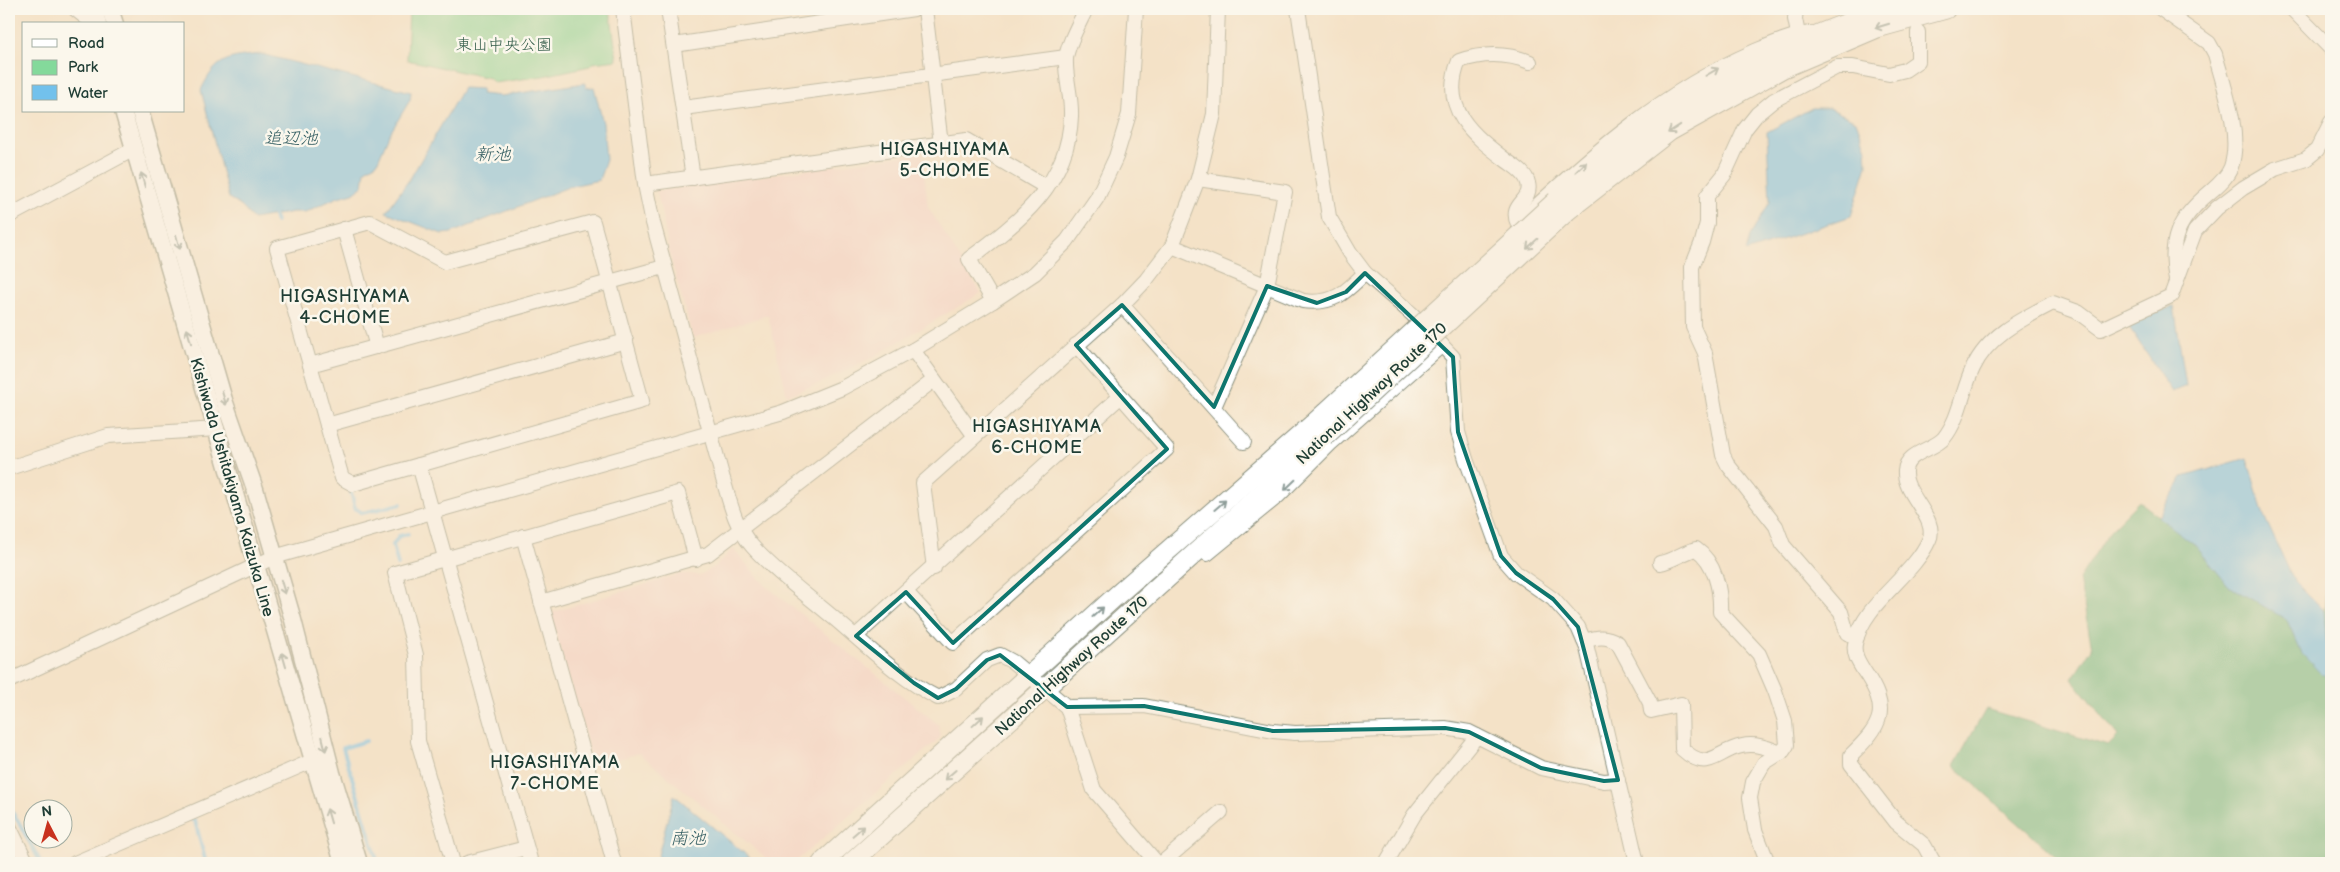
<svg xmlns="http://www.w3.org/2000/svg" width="2340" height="872" viewBox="0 0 2340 872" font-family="'Balsamiq Sans','Klee One',sans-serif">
<rect width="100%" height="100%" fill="#fbf7ec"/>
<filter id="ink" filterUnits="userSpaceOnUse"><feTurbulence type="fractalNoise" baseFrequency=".02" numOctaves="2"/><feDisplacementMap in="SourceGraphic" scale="10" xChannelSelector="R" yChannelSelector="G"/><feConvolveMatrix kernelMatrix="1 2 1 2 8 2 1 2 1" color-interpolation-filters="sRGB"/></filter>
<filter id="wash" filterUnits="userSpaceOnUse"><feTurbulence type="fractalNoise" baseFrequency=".0096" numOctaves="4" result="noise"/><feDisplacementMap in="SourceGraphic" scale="20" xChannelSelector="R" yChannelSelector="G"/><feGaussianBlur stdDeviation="1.12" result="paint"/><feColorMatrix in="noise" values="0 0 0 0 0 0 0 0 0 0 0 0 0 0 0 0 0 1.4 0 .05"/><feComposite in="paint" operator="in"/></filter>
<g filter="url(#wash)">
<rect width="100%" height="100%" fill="#f4e2c7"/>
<g fill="#f7d0ca">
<polygon points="922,153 928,207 981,293 875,356 821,383 787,395 768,315 693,338 672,263 657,191"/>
<polygon points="733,549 767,587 939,725 940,738 794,863 772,863 639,753 594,766 550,613 681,574 691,574 699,576 717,565"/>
</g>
<polygon fill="#84d99b" stroke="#528b68" points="409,9 610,9 617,60 593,63 590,66 543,76 494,83 489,78 407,60"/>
<polygon fill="#6bb983" stroke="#457b5c" points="2139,501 2193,543 2229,586 2287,620 2302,654 2329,674 2324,611 2328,567 2331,567 2331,863 2063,863 1954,766 1986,709 2108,746 2118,736 2072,679 2092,648 2079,579 2111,529"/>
<g fill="#72c1ec" stroke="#487f90">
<path d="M261,54L411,92L410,100L389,135L377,163L365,170L363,186L353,193L338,197L305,212H293L253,219L242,207L229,198L201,90C217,57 227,58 261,54Z"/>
<polygon points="585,83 586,88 594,87 603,123 606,160 599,180 571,186 451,233 442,234 386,212 411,177 463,88 482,89 481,94 501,96"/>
<polygon points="1812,108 1829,108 1856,121 1866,149 1867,165 1851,216 1746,252 1750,236 1770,202 1767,132"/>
<polygon points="2174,306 2186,386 2172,392 2127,324"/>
<polygon points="2247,458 2264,516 2294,581 2324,611 2329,675 2322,675 2302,654 2287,620 2229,586 2193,543 2158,517 2183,477"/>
<polygon points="674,795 756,863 656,863"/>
</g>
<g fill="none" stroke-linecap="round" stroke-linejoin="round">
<g stroke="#72c1ec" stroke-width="4">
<polyline points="274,216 276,222"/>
<polyline points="351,492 355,508 362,513 401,504"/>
<polyline points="398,565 393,545 399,536 408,534"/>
<polyline points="366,741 343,748 378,863"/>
<polyline points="9,808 18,821 41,863"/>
<polyline points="190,819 195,821 206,863"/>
</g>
</g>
</g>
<g filter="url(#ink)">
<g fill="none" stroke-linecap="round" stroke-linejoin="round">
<g stroke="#8a907e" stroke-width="16">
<g id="minor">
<polyline points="75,9 94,24"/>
<path d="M623,9L645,184L653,223L723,479C730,502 735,527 752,546C776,573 807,595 835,619C867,646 900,679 938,698L956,689L987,660L1000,655L1013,662L1067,707L1094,790L1157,863"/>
<polyline points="668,9 693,178"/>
<polyline points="925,9 941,144"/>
<polyline points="1298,9 1329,217 1350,253 1365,273 1412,314 1453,357 1458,432 1466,459 1501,556 1516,573 1553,599 1578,627 1587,648 1637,863"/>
<polyline points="1796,9 1795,19 1798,34"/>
<path d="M2161,9L2209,43L2215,54C2224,87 2242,135 2231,167C2227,178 2217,186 2209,193C2178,219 2168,240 2176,280"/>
<polyline points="2292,9 2331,49"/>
<polyline points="674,45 914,9"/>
<polyline points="683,108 1066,57"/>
<polyline points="1198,179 1285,192 1267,286 1214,407"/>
<polyline points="645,184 966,140 1046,187"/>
<path d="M1527,215C1595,151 1666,90 1753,52C1772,44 1789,36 1810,33"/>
<polyline points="9,216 134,149"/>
<polygon points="370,222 445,262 593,222 642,401 353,484 342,478 277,248"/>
<path d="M1518,224C1508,203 1533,202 1528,183C1526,173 1515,167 1507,161C1473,135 1439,109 1459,61C1482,53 1507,53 1530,62"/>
<polyline points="344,229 377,347"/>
<path d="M1172,246L1303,301C1333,305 1345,293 1365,273"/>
<path d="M993,301L969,259C1019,222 1069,183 1071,116C1072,97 1065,78 1066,59C1067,45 1080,22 1086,9"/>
<polyline points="1122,305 1244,442"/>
<polyline points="913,350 974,435"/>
<polyline points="310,365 664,267"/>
<polyline points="327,425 626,341"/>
<polyline points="419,465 531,863"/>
<polyline points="9,468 108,436 217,429"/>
<polyline points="523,536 614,863"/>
<polyline points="1207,554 1278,496 1330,444 1442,345"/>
<path d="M1660,563C1673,561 1683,552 1696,549C1715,562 1721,590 1720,612L1759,654L1775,691L1785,721L1787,745L1783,751L1764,763L1753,782L1750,798L1755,830L1768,863"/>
<polyline points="934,568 923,483 1122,305 1146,280 1172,246 1198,179 1214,114 1218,9"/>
<polyline points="906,592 953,643 1167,449 1076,345"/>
<polyline points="541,602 708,554 934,380"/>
<polyline points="856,636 1121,396"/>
<polyline points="1857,637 1847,633 1841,612 1783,545 1776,526 1728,465 1723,455 1705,353 1693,327 1692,267 1702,242 1707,223 1707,196 1724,175 1745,129 1757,114 1774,100 1837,67 1853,67 1889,74 1905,70 1918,61 1918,32"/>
<path d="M1584,641C1597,637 1606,635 1618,643L1650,703L1651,711L1681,704L1682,749C1709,774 1716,751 1742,746C1756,743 1768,748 1781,753"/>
<polyline points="9,681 274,557 783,412 842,388 913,350 993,301 1035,273 1067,241 1097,198 1116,157 1129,114 1136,9"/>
<polyline points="1067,707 1144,706 1273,731 1295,733 1445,728 1469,732 1541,768 1604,781 1618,780"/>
<polyline points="9,826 27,863"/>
<polyline points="75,863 312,761"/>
<polyline points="453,863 418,741 416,655 395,573 678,493 696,559"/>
<polyline points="467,863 526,848"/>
<polyline points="1162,863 1221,812"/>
<polyline points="1386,863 1414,815 1477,736"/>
<path d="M1934,863L1924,845L1896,822L1851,764V755C1882,725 1891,710 1864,671C1859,663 1853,654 1855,644C1863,603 1912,578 1929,540C1939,519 1903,494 1905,471C1906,452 1934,450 1944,438C1960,418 1962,391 1973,368C1988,335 2022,319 2053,303L2078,312L2101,329L2171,296L2195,231L2217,208L2243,188L2275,169L2306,159L2317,150L2331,122"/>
</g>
</g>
<g stroke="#8a907e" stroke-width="19">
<g id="major">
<polyline points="94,9 98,24"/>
<polyline points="110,9 115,24"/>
<polyline points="123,111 343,863"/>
<polyline points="140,111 224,400 255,489 293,620 332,773 359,863"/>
</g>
</g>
<g stroke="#8a907e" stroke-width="21">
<g id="highway">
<path d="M1556,201C1590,174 1623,146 1658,121C1726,75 1812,31 1891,9"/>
<polyline points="1567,211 1670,131 1783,68 1877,28 1946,9"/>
<polyline points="822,863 1117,595 1313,424"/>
<polyline points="851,863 1324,437"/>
</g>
</g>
<use href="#minor" stroke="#fff" stroke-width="14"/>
<use href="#major" stroke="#fff" stroke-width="16"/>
<use href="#highway" stroke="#fff" stroke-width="19"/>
<g stroke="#8a907e" stroke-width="21" stroke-linecap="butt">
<g id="highway-bridge">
<polyline points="1313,424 1556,201"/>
<polyline points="1324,437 1567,211"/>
</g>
</g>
<use href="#highway-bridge" stroke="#fff" stroke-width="19"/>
</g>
<defs><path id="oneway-shaft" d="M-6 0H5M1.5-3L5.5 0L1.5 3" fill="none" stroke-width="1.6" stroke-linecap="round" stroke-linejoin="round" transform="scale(1.25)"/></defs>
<g stroke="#8f9e9a">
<use href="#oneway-shaft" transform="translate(1882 26) rotate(163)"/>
<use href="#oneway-shaft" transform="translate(1712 72) rotate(-30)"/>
<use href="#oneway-shaft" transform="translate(1674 129) rotate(147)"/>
<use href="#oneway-shaft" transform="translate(1581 167) rotate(-43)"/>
<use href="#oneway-shaft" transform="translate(143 180) rotate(-106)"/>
<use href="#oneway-shaft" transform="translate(178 242) rotate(74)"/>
<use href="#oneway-shaft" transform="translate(1532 244) rotate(137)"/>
<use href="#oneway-shaft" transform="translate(189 336) rotate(-106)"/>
<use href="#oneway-shaft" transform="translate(224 398) rotate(73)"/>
<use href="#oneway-shaft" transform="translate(1290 485) rotate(136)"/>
<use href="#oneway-shaft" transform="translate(1220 505) rotate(-41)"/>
<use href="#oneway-shaft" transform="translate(283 587) rotate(73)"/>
<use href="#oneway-shaft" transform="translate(1098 612) rotate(-42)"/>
<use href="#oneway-shaft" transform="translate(284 660) rotate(-106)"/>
<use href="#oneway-shaft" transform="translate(978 721) rotate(-43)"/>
<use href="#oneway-shaft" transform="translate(324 744) rotate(76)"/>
<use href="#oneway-shaft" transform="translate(950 775) rotate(139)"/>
<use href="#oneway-shaft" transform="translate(329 816) rotate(-106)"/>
<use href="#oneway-shaft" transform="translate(858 831) rotate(-41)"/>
</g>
</g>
<path d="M0 0H2340V872H0ZM1365,273L1453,357L1458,432L1501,556L1516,573L1553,599L1578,627L1618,780L1604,781L1541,768L1469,732L1445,728L1273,731L1144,706L1067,707L1000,655L987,660L956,689L938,698L914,683L856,636L906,592L953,643L1167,449L1076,345L1122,305L1214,407L1267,286L1317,303L1346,292Z" fill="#f4e2c7" fill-opacity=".55" fill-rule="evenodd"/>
<path fill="none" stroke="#0f766e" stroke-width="4" stroke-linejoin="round" d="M1365,273L1453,357L1458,432L1501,556L1516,573L1553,599L1578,627L1618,780L1604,781L1541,768L1469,732L1445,728L1273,731L1144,706L1067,707L1000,655L987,660L956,689L938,698L914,683L856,636L906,592L953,643L1167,449L1076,345L1122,305L1214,407L1267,286L1317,303L1346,292Z"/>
<g text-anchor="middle" stroke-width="5" stroke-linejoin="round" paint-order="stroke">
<g font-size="16" fill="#335c49" stroke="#fbf7ec">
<text x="504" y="50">東山中央公園</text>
</g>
<g font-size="16" fill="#1f3d34" stroke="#fbf7ec">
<text transform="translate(1371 393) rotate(-43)" y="6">National Highway Route 170</text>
<text transform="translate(233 487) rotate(74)" y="6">Kishiwada Ushitakiyama Kaizuka Line</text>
<text transform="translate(1071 665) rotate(-42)" y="6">National Highway Route 170</text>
</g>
<g font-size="18" font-style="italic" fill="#345e62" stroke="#fbf7ec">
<text x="291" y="144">追辺池</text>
<text x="493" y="160">新池</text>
<text x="688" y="844">南池</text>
</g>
<g font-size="18" letter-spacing="1" fill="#1f3d34" stroke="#fbf7ec">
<text x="945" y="155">HIGASHIYAMA<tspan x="945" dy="21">5-CHOME</tspan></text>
<text x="345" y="302">HIGASHIYAMA<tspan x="345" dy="21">4-CHOME</tspan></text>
<text x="1037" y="432">HIGASHIYAMA<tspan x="1037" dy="21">6-CHOME</tspan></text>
<text x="555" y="768">HIGASHIYAMA<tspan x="555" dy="21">7-CHOME</tspan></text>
</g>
</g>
<rect width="2340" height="872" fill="none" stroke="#fbf7ec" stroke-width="30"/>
<rect x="22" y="22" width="162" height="90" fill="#fbf7ec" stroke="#a3ada2"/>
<rect x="32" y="39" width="25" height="8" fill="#ffffff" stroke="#a3ada2"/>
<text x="68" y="48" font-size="15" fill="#1f3d34">Road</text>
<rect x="32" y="60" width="25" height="15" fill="#84d99b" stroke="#a3ada2"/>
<text x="68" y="72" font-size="15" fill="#1f3d34">Park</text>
<rect x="32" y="85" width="25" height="15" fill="#72c1ec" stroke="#a3ada2"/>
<text x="68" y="98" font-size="15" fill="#1f3d34">Water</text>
<g transform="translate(48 824) rotate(354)"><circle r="24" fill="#fbf7ec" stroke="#a3ada2"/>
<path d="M0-4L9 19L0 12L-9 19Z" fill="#c8321e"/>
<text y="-8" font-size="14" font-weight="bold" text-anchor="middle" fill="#1f3d34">N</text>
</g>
</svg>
